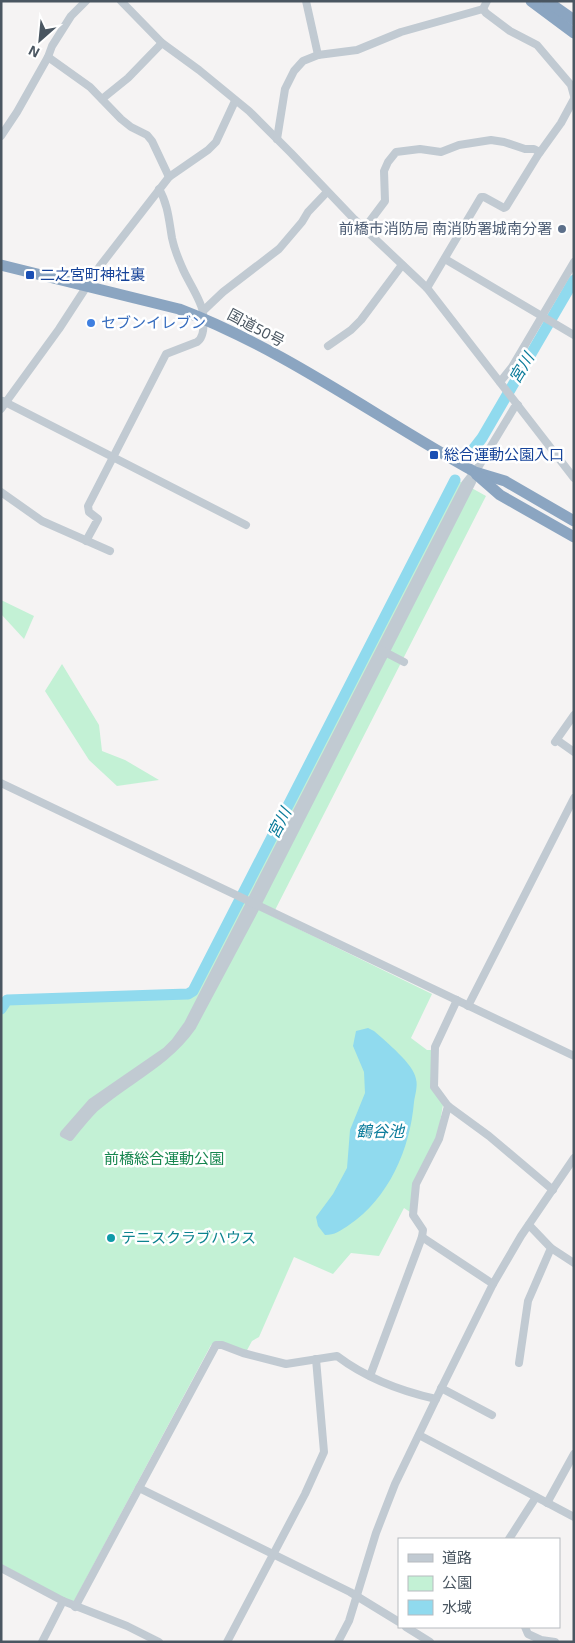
<svg xmlns="http://www.w3.org/2000/svg" width="575" height="1643" viewBox="0 0 575 1643" font-family="'Exo 2','Noto Sans JP',sans-serif">
<rect width="100%" height="100%" fill="#f5f3f3"/>
<g fill="#c3f1d5">
<polygon points="459,481 486,496 272,916 432,994 411,1038 427,1050 432,1050 433,1088 443,1105 437,1139 429,1155 410,1212 404,1208 379,1256 351,1253 333,1274 294,1257 259,1337 252,1341 246,1352 216,1342 211,1345 73,1603 1,1564 1,1015 8,1002 195,996 242,901"/>
<polygon points="1,600 34,616 24,639 1,614"/>
<polygon points="62,664 99,725 102,751 125,760 159,780 117,786 89,760 45,691"/>
</g>
<path fill="#90daee" d="M368,1028L374,1031C385,1041 414,1064 416,1079C418,1086 415,1095 414,1102C410,1149 389,1198 349,1225C340,1231 335,1235 325,1235L318,1226L316,1217L333,1194L347,1168L350,1130L365,1093L364,1072L353,1046L356,1031Z"/>
<g fill="none" stroke-linecap="round" stroke-linejoin="round">
<g stroke="#90daee" stroke-width="11">
<polyline points="468,456 482,438 574,280"/>
<polyline points="1,1009 7,1000 188,994 193,991 455,480"/>
</g>
<g stroke="#c1cad2" stroke-width="8">
<polyline points="121,1 162,43 199,70 249,111 291,153 354,219 427,288 574,478"/>
<polyline points="306,1 318,55"/>
<polyline points="483,9 486,13 510,31 537,45 571,85 574,96"/>
<polyline points="48,57 90,87 121,119 131,127 147,135 152,141 169,177"/>
<polyline points="102,99 128,78 162,43"/>
<polyline points="1,136 17,112 48,57 52,46 71,16 86,1"/>
<polyline points="277,139 285,89 294,71 303,61 318,55 357,50 401,32 483,9 487,1"/>
<polyline points="364,229 385,201 384,171 388,162 396,152 420,149 441,152 459,145 491,140 504,142 525,149 534,149 540,152"/>
<polyline points="445,259 574,335"/>
<polyline points="427,288 481,197 484,197 504,208 506,207 538,155 561,123 574,99"/>
<polyline points="203,311 223,292 279,249 302,222 308,212 327,192"/>
<polyline points="328,346 351,330 361,320 402,265"/>
<polyline points="500,382 512,367 574,262"/>
<polyline points="3,401 246,525"/>
<polyline points="1,409 59,329 100,266 169,177 208,150 216,142 235,101"/>
<path d="M475,472L472,482L257,905L192,1027C167,1063 127,1080 95,1108C86,1117 78,1127 70,1137L64,1134L92,1102L166,1051L175,1042L188,1024L465,484L479,466L514,408L518,405"/>
<polyline points="1,492 42,521 110,551"/>
<path d="M86,541L98,519L89,512L88,506L166,354L197,342C205,337 204,322 203,313C202,301 187,280 182,267C178,258 174,248 172,238C169,221 168,204 159,189"/>
<polyline points="381,650 404,662"/>
<polyline points="557,740 574,752"/>
<polyline points="555,742 574,715"/>
<polyline points="1,783 574,1056"/>
<polyline points="457,1000 435,1047 434,1087 448,1106 489,1136 553,1190"/>
<polyline points="468,1006 574,798"/>
<polyline points="422,1237 493,1284"/>
<polyline points="551,1248 574,1263"/>
<polyline points="519,1363 528,1301 551,1248 529,1225"/>
<polyline points="370,1376 422,1237 423,1230 413,1215 416,1184 439,1139 448,1106"/>
<polyline points="441,1388 492,1415"/>
<polyline points="419,1435 574,1517"/>
<polyline points="139,1488 350,1592 399,1622"/>
<polyline points="547,1503 574,1454"/>
<polyline points="509,1539 536,1497"/>
<polyline points="1,1568 63,1601 127,1626 159,1642"/>
<path d="M75,1607L216,1345H222L243,1353L286,1364L337,1356C366,1378 400,1391 436,1399"/>
<polyline points="406,1627 430,1642"/>
<polyline points="525,1627 528,1634 541,1640 555,1642"/>
<polyline points="42,1642 63,1601"/>
<polyline points="227,1642 305,1494 324,1452 316,1359"/>
<polyline points="338,1642 349,1621 376,1533 395,1484 436,1399 493,1284 521,1236 574,1158"/>
</g>
<g stroke="#8ba5c1" stroke-width="11">
<polyline points="531,1 574,33"/>
<polyline points="547,1 574,20"/>
<path d="M1,265L179,309C284,349 377,418 475,472L505,481L574,521"/>
<polyline points="476,474 500,495 574,537"/>
</g>
</g>
<circle fill="#5c6f8a" stroke="#fff" stroke-width="2" cx="562" cy="229" r="5"/>
<g fill="#1a4fb4" stroke="#fff" stroke-width="2">
<rect x="25" y="270" width="10" height="10" rx="2.5"/>
<rect x="429" y="450" width="10" height="10" rx="2.5"/>
</g>
<circle fill="#3f7fe0" stroke="#fff" stroke-width="2" cx="91" cy="323" r="5"/>
<circle fill="#0f9aa8" stroke="#fff" stroke-width="2" cx="111" cy="1238" r="5"/>
<g text-anchor="middle" stroke-width="5" stroke-linejoin="round" paint-order="stroke">
<g font-size="15" fill="#4e5e75" stroke="#fff" text-anchor="end">
<text x="552" y="234">前橋市消防局 南消防署城南分署</text>
</g>
<g font-size="15" fill="#164399" stroke="#fff" text-anchor="start">
<text x="40" y="280">二之宮町神社裏</text>
<text x="444" y="460">総合運動公園入口</text>
</g>
<g font-size="15" fill="#366cbe" stroke="#fff" text-anchor="start">
<text x="101" y="328">セブンイレブン</text>
</g>
<g font-size="15" fill="#4a5661" stroke="#fff">
<text transform="translate(256 328) rotate(28)" y="5">国道50号</text>
</g>
<g font-size="15" fill="#17864f" stroke="#fff">
<text x="164" y="1164">前橋総合運動公園</text>
</g>
<g font-size="15" fill="#0d838f" stroke="#fff" text-anchor="start">
<text x="121" y="1243">テニスクラブハウス</text>
</g>
<g font-size="16" font-style="italic" fill="#0c7c9b" stroke="#fff">
<text transform="translate(521 368) rotate(-59)" y="6">宮川</text>
<text transform="translate(279 823) rotate(-63)" y="6">宮川</text>
<text x="380" y="1137">鶴谷池</text>
</g>
</g>
<rect width="575" height="1643" fill="none" stroke="#4a5661" stroke-width="5"/>
<rect x="398" y="1538" width="162" height="90" fill="#ffffff" stroke="#b7bbc0"/>
<rect x="408" y="1554" width="25" height="8" fill="#c1cad2" stroke="#b7bbc0"/>
<text x="442" y="1563" font-size="15" fill="#4a5661">道路</text>
<rect x="408" y="1576" width="25" height="15" fill="#c3f1d5" stroke="#b7bbc0"/>
<text x="442" y="1588" font-size="15" fill="#4a5661">公園</text>
<rect x="408" y="1600" width="25" height="15" fill="#90daee" stroke="#b7bbc0"/>
<text x="442" y="1613" font-size="15" fill="#4a5661">水域</text>
<g transform="translate(40 40) rotate(207)" stroke="#ffffff" stroke-width="4" paint-order="stroke">
<path d="M0-4L9 19L0 12L-9 19Z" fill="#4a5661"/>
<text y="-8" font-size="14" font-weight="bold" text-anchor="middle" fill="#4a5661">N</text>
</g>
</svg>
